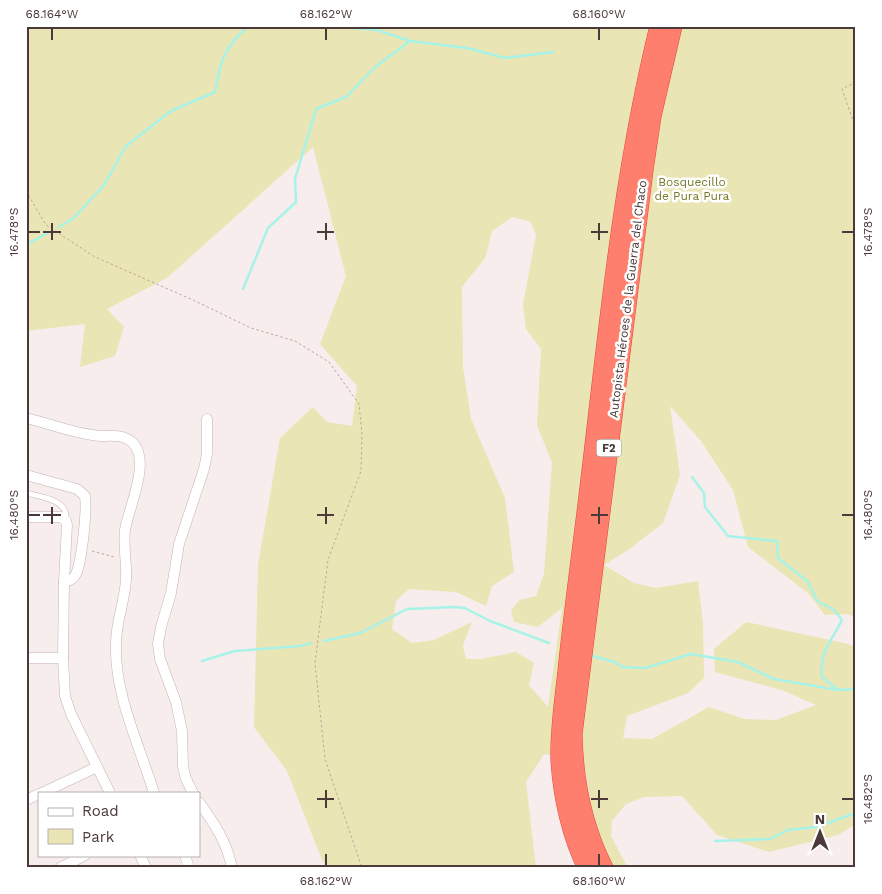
<svg xmlns="http://www.w3.org/2000/svg" width="882" height="894" viewBox="0 0 882 894" font-family="'Work Sans',sans-serif">
<rect width="100%" height="100%" fill="#f6edec"/>
<path fill="#eae5b4" fill-rule="evenodd" d="M26,26H856V618L848,614L825,615L808,593L748,547L733,490L701,441L670,406L680,475L663,523L628,550L604,565L634,583L656,588L698,581L703,624L704,678L688,693L627,716L623,738L652,739L709,707L744,719L776,720L816,705L782,690L715,672L714,649L746,622L844,643L856,647V824L838,835L769,852L717,835L682,796L644,797L626,804L612,821L611,836L628,868H614L594,826L584,760L544,754L526,782L536,868H328L322,860L287,771L254,727L258,565L280,438L313,407L327,422L352,426L357,386L320,344L346,276L313,147L167,278L107,309L124,327L115,356L80,367L85,324L26,331ZM512,217L531,222L536,235L523,304L526,329L541,349L537,425L552,463L544,574L536,596L520,600L511,610L514,622L538,627L562,608L548,707L529,685L534,663L516,652L481,659H466L463,645L472,622L434,640L412,643L392,629L396,601L409,589L456,592L486,606L492,586L514,572L505,498L471,419L463,367L462,287L485,258L492,231Z"/>
<g fill="none" stroke-linecap="round" stroke-linejoin="round">
<g stroke="#a8f3e8" stroke-width="2.5">
<polyline points="331,26 377,30 410,41 467,48 505,58 553,52"/>
<path d="M59,227L74,218L104,185L126,146L171,111L215,92C221,60 223,49 248,26"/>
<polyline points="26,245 47,233"/>
<polyline points="243,289 268,228 296,202 295,179 316,109 346,97 375,67 410,41"/>
<path d="M692,477L704,493L705,507L728,536L777,541L778,558L808,582L817,601L834,610L842,620C831,642 819,652 822,677L838,690"/>
<polyline points="324,641 360,633 407,609 454,607 465,608 490,621 549,643"/>
<polyline points="589,655 614,662 623,667 645,668 691,654 738,662 774,679 838,690 856,689"/>
<polyline points="202,661 235,651 300,646 311,643"/>
<polyline points="715,841 770,839 788,830 816,827 856,813"/>
</g>
<g stroke="#c5b3b1" stroke-width="6">
<path id="lane" d="M26,493C42,497 69,500 66,520"/>
</g>
<g stroke="#c5b3b1" stroke-width="11">
<g id="street">
<path d="M26,418C51,424 75,434 100,436C111,436 123,434 132,442C152,460 128,509 125,530C123,546 127,563 126,579C125,601 116,621 116,643C114,694 139,744 154,793"/>
<path d="M26,475L77,489L85,496C87,510 82,561 76,574C74,579 69,581 64,582"/>
<polyline points="26,517 61,517 66,521 67,525 64,582 63,658 65,696 71,714 110,793"/>
<polyline points="26,658 63,658"/>
<polyline points="42,793 97,767"/>
<polyline points="193,793 186,779 183,767 182,731 176,702 160,659 158,644 161,627 171,593 179,544 204,469 207,454 207,419"/>
<polyline points="26,800 39,794"/>
<path d="M199,802C214,823 227,842 232,868"/>
<polyline points="140,855 146,868"/>
<polyline points="185,855 189,868"/>
<polyline points="60,868 85,855"/>
</g>
</g>
<g stroke="#e1483a" stroke-width="19">
<g id="highway">
<path d="M587,868C571,836 562,796 560,760C559,730 564,700 567,671C573,612 581,554 588,496C607,339 621,180 659,26"/>
<path d="M604,868C582,825 574,781 573,734L644,170L652,116L673,26"/>
</g>
</g>
<g stroke="#c4a29f" stroke-width="1" stroke-dasharray="2.5 2.5" stroke-linecap="butt">
<polyline points="856,82 842,89 856,129"/>
<polyline points="26,191 46,225 95,257 193,300 251,328 295,341 329,362 359,404 362,434 361,471 328,560 315,663 325,759 362,868"/>
<polyline points="92,551 114,557"/>
</g>
<use href="#lane" stroke="#fff" stroke-width="5"/>
<use href="#street" stroke="#fff" stroke-width="10"/>
<use href="#highway" stroke="#ff7f6e" stroke-width="18"/>
</g>
<path fill="none" stroke="#4b3a39" stroke-width="2" d="M52,28V40M326,28V40M599,28V40M52,223V240M326,223V240M599,223V240M28,232H40M43,232H61M317,232H334M591,232H608M842,232H854M52,507V524M326,507V524M599,507V524M28,515H40M43,515H61M317,515H334M591,515H608M842,515H854M326,790V808M599,790V808M317,799H334M591,799H608M842,799H854M326,854V866M599,854V866"/>
<g text-anchor="middle" stroke-width="5" stroke-linejoin="round" paint-order="stroke">
<rect fill="#fff" stroke="#817574" stroke-width="1" x="596.5" y="439.5" width="25" height="17" rx="4"/>
<g font-size="11" font-weight="bold" fill="#4b3a39">
<text x="609" y="452">F2</text>
</g>
<g font-size="12" fill="#747a28" stroke="#fff">
<text x="692" y="186">Bosquecillo<tspan x="692" dy="14">de Pura Pura</tspan></text>
</g>
<g font-size="12" fill="#4b3a39" stroke="#fff">
<text transform="translate(628 299) rotate(-83)" y="4">Autopista Héroes de la Guerra del Chaco</text>
</g>
</g>
<rect width="882" height="894" fill="none" stroke="#ffffff" stroke-width="55"/>
<rect x="38" y="792" width="162" height="65" fill="#ffffff" stroke="#b7b0b0"/>
<rect x="48" y="808" width="25" height="8" fill="#ffffff" stroke="#b7b0b0"/>
<text x="82" y="816" font-size="15" fill="#4b3a39">Road</text>
<rect x="48" y="829" width="25" height="15" fill="#eae5b4" stroke="#b7b0b0"/>
<text x="82" y="842" font-size="15" fill="#4b3a39">Park</text>
<g transform="translate(820 832)" stroke="#ffffff" stroke-width="4" paint-order="stroke">
<path d="M0-4L9 19L0 12L-9 19Z" fill="#4b3a39"/>
<text y="-8" font-size="14" font-weight="bold" text-anchor="middle" fill="#4b3a39">N</text>
</g>
<rect x="28" y="28" width="826" height="838" fill="none" stroke="#4b3a39" stroke-width="2"/>
<g font-size="12" text-anchor="middle" fill="#4b3a39">
<text x="52" y="18">68.164°W</text>
<text x="326" y="18">68.162°W</text>
<text x="599" y="18">68.160°W</text>
<text transform="translate(14 232) rotate(-90)" y="4">16.478°S</text>
<text transform="translate(868 232) rotate(-90)" y="4">16.478°S</text>
<text transform="translate(14 515) rotate(-90)" y="4">16.480°S</text>
<text transform="translate(868 515) rotate(-90)" y="4">16.480°S</text>
<text transform="translate(868 799) rotate(-90)" y="4">16.482°S</text>
<text x="326" y="885">68.162°W</text>
<text x="599" y="885">68.160°W</text>
</g>
</svg>
